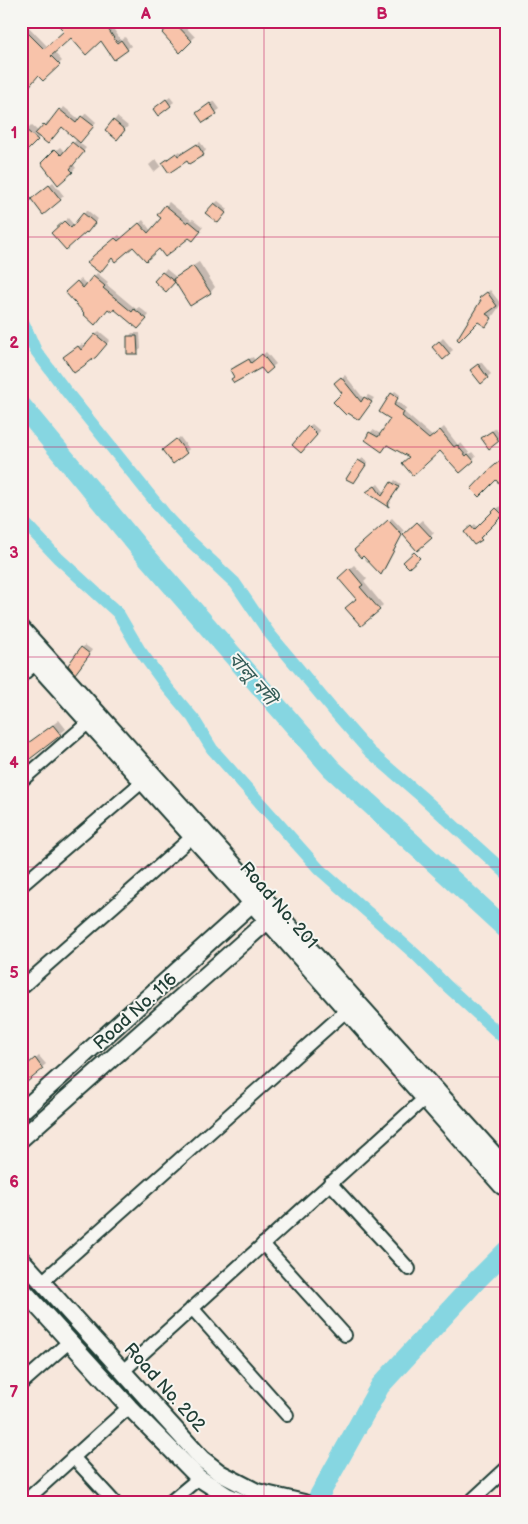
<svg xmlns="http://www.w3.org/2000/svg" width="528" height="1524" viewBox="0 0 528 1524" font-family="'Balsamiq Sans','Noto Sans Bengali',sans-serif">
<rect width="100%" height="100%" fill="#f7e7dc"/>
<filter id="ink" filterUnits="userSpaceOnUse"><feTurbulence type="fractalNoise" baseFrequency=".02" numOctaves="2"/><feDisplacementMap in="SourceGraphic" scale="10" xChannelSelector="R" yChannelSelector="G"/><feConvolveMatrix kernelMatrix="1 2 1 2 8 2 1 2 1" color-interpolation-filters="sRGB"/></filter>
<g filter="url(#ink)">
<g fill="#0003">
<polygon points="21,21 23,21 48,47 66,31 56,21 93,21 95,23 98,21 108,21 121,40 125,37 131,46 127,49 102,39 71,37 54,52 62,61 43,79 21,45"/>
<polygon points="176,21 180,21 195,37 180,51 163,33"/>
<polygon points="170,97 174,102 170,105 158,106"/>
<polygon points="214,101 220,109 203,122 197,113"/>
<polygon points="64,107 80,120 86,113 96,122 78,142 86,148 73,164 76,168 58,183 42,163 60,147 65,152 77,139 62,126 40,136 21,156 21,135 31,125 39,132 48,121 50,123"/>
<polygon points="117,117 128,126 120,135 107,129"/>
<polygon points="200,142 206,150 203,154 188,159 163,163 180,151 182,154"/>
<polygon points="156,159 161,166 154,172 149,165"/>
<polygon points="53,182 64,196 60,199 36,196"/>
<polygon points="218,201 228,209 221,218 214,204"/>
<polygon points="169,202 191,220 193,219 203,227 196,236 189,236 159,247 133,245 112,257 98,252 119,235 122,239 143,220 151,231 162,217 159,214"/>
<polygon points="87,210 98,219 90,228 52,233 68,218 74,225"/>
<polygon points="199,262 215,287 210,293 175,280 170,287 156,281 166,269 176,277"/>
<polygon points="97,273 108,282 106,284 136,309 139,307 149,315 142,324 114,307 86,313 67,292 81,279 87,285"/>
<polygon points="490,290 501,304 486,326 484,295"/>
<polygon points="99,331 110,340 99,352 68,354 82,344 85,348"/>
<polygon points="132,333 140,333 141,349 137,352 129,337"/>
<polygon points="443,338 453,350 443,358 437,344"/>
<polygon points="266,352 276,364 272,367 266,372 262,367 235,377 232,370 235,366 253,357 255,361"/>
<polygon points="481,362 491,374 481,382 475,367"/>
<polygon points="345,375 364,399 368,395 374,398 359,419 348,411 339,380"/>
<polygon points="395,391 400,395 396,401 407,408 404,412 433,437 444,427 458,445 461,443 470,454 472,452 476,457 460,471 440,449 411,456 370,433 373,430 381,434 391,418 392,394"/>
<polygon points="312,424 320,431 305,448 308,427"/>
<polygon points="496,428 502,437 499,440 486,435"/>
<polygon points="180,437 189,449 186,452 167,447"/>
<polygon points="506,457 507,458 507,487 493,467"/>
<polygon points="363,458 368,462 357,479 359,461"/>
<polygon points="395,480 401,484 390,500 391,503 389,505 368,492 378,484 385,493"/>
<polygon points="500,506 505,511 483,534 484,535 475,544 469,529 475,524 478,528"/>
<polygon points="392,518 404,531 384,571 381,574 363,554 356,550"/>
<polygon points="422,520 434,533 417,549 405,535"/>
<polygon points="354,565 367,579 364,582 383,605 379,609 345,573"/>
<polygon points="85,645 92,650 79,669 82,648"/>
<polygon points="59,720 66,729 60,734 25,746"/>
<polygon points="39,1056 46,1064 27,1080 24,1069"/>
</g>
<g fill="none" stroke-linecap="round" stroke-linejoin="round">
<g stroke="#86d6e1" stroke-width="12">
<polyline points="21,317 36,351 66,391 165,514 188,539 235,583 269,633 333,710 369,751 421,796 507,874"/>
<polyline points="21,519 58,558 118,613 139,649 166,686 193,718 212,749 319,869 416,955 447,986 507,1041"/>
</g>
<g stroke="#86d6e1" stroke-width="20">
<polyline points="21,405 140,549 332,769 507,930"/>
<polyline points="315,1503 380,1386 478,1279 507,1250"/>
</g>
</g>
<g fill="#f8c3aa" stroke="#1f3d34">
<polygon points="54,21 86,21 91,26 98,21 103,21 117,43 121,40 128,50 114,60 101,41 86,55 71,38 51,56 60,65 43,81 38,76 21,96 21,26 44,49 64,31"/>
<polygon points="174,22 192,41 180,53 162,33"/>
<polygon points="166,99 171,106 158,116 153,109"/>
<polygon points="210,103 217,114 203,123 196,113"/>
<polygon points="59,109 76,123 81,116 94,126 80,143 62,127 48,144 35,134 44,124 46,126"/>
<polygon points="113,120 125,130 117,140 105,130"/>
<polygon points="25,129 38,140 21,157 21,133"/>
<polygon points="72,142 84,152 70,169 73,172 58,185 41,163 55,149 61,155"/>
<polygon points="197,144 204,155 189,164 187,161 169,173 162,163 176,153 178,156"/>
<polygon points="49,185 61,200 43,215 31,199"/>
<polygon points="214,203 226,213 218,223 205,213"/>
<polygon points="165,205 187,223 189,221 201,231 193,241 189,238 165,257 159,249 146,261 133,247 115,262 112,258 100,273 87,263 93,256 115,238 118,241 139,223 148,233 161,218 157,215"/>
<polygon points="83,213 95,223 87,233 86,232 66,250 51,233 64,221 71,228"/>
<polygon points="193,266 211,293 190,306 173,279"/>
<polygon points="162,272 175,282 166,292 154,281"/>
<polygon points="93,276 105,286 103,288 132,312 134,309 147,319 138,329 114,309 112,312 108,309 95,325 83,314 84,313 65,292 77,281 83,288"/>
<polygon points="487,292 497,306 486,314 492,318 486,327 478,322 459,341 457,339 481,300 479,298"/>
<polygon points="95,334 107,344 96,357 74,373 63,357 78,346 81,350"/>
<polygon points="127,336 137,336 138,354 127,354"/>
<polygon points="439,341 450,354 443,360 432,347"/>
<polygon points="262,354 273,368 266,374 261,368 234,383 231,379 234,377 230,370 249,359 251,363"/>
<polygon points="478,364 488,378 481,384 470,370"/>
<polygon points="341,377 361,402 364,397 372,402 359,420 348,413 346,415 333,402 342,393 334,383"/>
<polygon points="391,393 398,398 394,405 404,412 402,416 429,439 440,430 454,447 457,445 466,456 468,454 474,461 460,473 440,451 413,476 402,463 409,457 387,445 382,452 365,440 369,432 378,437 390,419 379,412"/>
<polygon points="308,426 317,435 301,453 292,445"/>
<polygon points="492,431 499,441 489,449 481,438"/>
<polygon points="176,439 187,453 173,464 162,450"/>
<polygon points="502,459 507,465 507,493 496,480 479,497 471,489 488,471"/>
<polygon points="358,460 366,465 354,483 346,479"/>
<polygon points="391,482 399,487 388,503 389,507 366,492 375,486 382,496"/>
<polygon points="496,508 503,515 480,538 482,540 474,545 464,532 471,526 474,530"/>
<polygon points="388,520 402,535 381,575 363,556 361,558 354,550"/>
<polygon points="417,522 432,538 417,551 403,535"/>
<polygon points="414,552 420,558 409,568 403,562"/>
<polygon points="349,568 363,585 360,587 380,610 361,626 345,608 356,599 338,578"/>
<polygon points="81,647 90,654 75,674 68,665"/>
<polygon points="53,725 61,735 26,762 21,756 21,748"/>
<polygon points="35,1058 43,1069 27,1082 21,1075 21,1070"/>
</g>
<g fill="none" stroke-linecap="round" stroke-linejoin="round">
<g stroke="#1f3d34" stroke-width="16">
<g id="minor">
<polyline points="21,676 41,658"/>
<polyline points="21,781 89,722"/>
<polyline points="21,886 142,782"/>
<polyline points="21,988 192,837"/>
<polyline points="330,1183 409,1269"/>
<polyline points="263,1244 345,1335"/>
<polyline points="42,1282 346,1011"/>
<polyline points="192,1308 287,1415"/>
<polyline points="123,1371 424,1099"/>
<polyline points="21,1384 70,1341"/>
<polyline points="73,1457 115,1503"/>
<polyline points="23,1503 129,1407"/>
<polyline points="169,1503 199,1478"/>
<polyline points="469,1503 507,1468"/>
</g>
</g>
<g stroke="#1f3d34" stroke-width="20">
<g id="tertiary">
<polyline points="21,628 507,1169"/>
<polyline points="21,647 237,886 502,1186 507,1182"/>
<polyline points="21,1112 259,897"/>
<polyline points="21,1139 275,914"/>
<polyline points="21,1259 202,1459 220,1473 257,1492 304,1503"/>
<polyline points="21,1288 129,1407 199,1478 227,1496 244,1503"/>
</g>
</g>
<use href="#minor" stroke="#f6f6f2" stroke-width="12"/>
<use href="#tertiary" stroke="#f6f6f2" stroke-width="16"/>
</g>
</g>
<path fill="none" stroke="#c2185b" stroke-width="1" stroke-opacity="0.55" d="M264,21V1503M21,237H507M21,447H507M21,657H507M21,867H507M21,1077H507M21,1287H507"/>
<g text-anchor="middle" stroke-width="4" stroke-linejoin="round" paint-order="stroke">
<g font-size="18" fill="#1f3d34" stroke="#f6f6f2">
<text transform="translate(279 905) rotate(49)" y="6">Road No. 201</text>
<text transform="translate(135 1011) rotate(-42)" y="6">Road No. 116</text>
<text transform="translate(165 1387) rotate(48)" y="6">Road No. 202</text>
</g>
<g font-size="19" font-style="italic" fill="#345c57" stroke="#f6f6f2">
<text transform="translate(253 678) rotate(49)" y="7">বালু নদী</text>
</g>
</g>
<rect width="528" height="1524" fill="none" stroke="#f6f6f2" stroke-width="55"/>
<rect x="28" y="28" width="472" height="1468" fill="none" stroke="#c2185b" stroke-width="2"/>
<g font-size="16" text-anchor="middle" font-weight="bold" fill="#c2185b">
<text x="146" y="19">A</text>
<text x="382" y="19">B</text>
<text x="14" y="138">1</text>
<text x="14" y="348">2</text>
<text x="14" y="558">3</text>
<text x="14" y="768">4</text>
<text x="14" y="978">5</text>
<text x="14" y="1187">6</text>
<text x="14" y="1397">7</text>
</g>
</svg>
